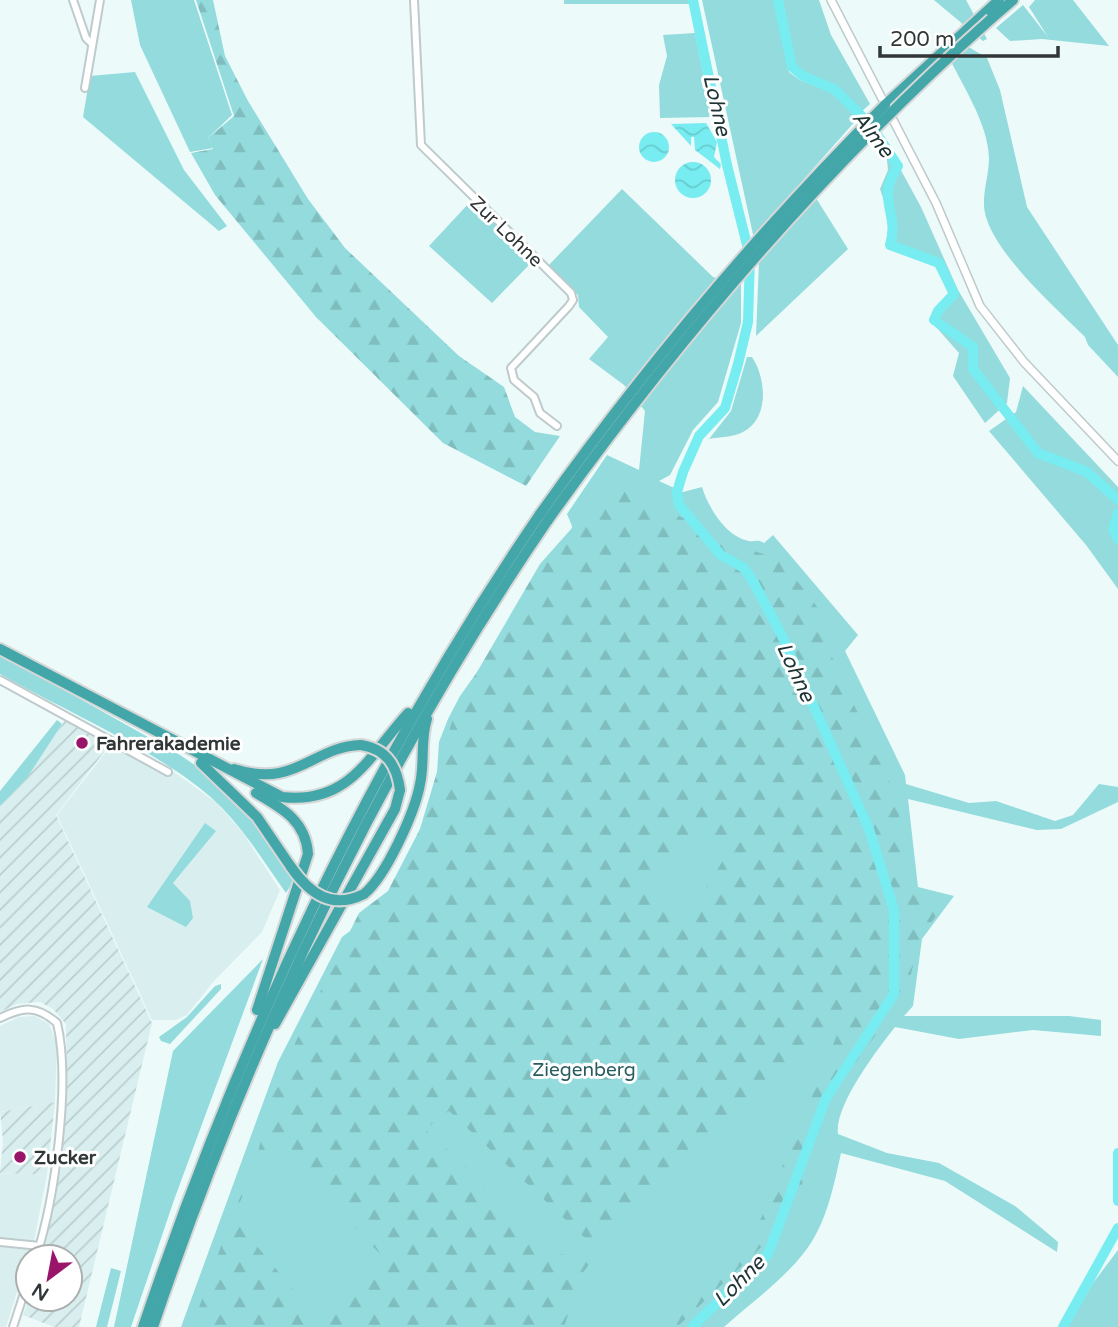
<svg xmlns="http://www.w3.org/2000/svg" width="1118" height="1327" viewBox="0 0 1118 1327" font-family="'Varela Round',sans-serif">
<defs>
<pattern id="industrial-furrows" width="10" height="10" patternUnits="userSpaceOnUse" patternTransform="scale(1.75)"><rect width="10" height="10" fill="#d9efef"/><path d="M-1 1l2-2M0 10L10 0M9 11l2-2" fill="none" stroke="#bbcece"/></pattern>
<pattern id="forest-firs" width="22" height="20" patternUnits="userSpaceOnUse" patternTransform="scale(1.75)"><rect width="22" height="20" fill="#93dbdd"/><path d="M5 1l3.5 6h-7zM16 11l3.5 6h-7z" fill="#7fbdbe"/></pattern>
<pattern id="water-waves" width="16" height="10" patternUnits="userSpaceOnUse" patternTransform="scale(1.75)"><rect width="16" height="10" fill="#77edf1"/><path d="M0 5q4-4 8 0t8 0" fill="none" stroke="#67cccf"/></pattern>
</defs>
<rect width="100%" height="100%" fill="#edfafa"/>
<g fill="#d9efef">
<polygon points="112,744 165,775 170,769 217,803 243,833 280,890 262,932 214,981 187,1015 176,1020 152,1020 57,815"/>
<polygon points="35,1016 49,1024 57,1044 55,1102 0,1112 0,1026 19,1017"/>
<polygon points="0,1173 47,1175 34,1241 0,1238"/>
<polygon points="0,1244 34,1248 28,1257 6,1327 0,1327"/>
</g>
<g fill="url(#industrial-furrows)">
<polygon points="65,720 111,743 56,815 152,1023 79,1327 54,1327 23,1315 29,1299 70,1299 70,1257 42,1257 61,1168 67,1094 66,1024 53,1009 40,1002 17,1004 0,1012 0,806 26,778"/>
<polygon points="55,1102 47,1175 0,1173 3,1141 0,1112"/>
</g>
<g fill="#93dbdd">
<polygon points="131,0 194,0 232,115 208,138 213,148 190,152 140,45"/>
<polygon points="564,0 691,0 692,4 564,4"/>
<polygon points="702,0 774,0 789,72 800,80 832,92 858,118 804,179 848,249 756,336 759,262"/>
<polygon points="780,0 819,0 831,35 870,104 862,111 836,86 804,73 794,65"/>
<polygon points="934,0 966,0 987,39 983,41"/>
<polygon points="1035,0 1073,0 1109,46 1042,39 1010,41 996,28 1023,5 1048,37 1029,7"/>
<polygon points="695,33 712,117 660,118 659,85 667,56 663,35"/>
<path d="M962,43L987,58L1000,90L1027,207L1118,345V377L1088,345L1085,337C1055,307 998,257 986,217C980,197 989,178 989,158C988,122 961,84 947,53Z"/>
<polygon points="135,72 184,170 227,226 219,231 83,117 90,76"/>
<polygon points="885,141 921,207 958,290 1010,378 1007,403 985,423 953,376 959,353 929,319 950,293 933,263 890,248 887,243 892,225 880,189 888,170"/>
<path d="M622,189L713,277L741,285V323L718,402L693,430L670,475L659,481L683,492L702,487C708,507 726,537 749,541C756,542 757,539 764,543L773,535L858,635L845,651L905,775L906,784L969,803L996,801L1055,821L1073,815L1099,784L1118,787V802L1061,829L1037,830L908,799L918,887L954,896L922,939L913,1006L904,1016H1069L1101,1020V1036L1033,1030L959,1039L895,1027C877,1050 834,1106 838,1134L887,1153L939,1163L1015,1206L1058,1242L1057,1252L945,1181L841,1153C835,1180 829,1211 815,1236C796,1271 754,1300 724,1327H181L278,1062L342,937L388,903L395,892L436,789L439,742L448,719L460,696L571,540L572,526L567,514L607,455L639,470L645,411L624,385L589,359L608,337L579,307L578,295L548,266Z"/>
<polygon points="471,201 533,261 492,303 429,246"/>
<path d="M747,357H752C766,378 770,418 743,432C734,437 719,437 709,439L731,411Z"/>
<polygon points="1023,386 1118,487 1118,589 1086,545 989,431 1016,412"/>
<path d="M0,654L180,755L214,778L238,801L294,880L286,893C264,862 244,829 217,803C163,752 66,712 0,674Z"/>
<polygon points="57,720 62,724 27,778 0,806 0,791"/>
<polygon points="205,823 216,831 173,883 190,901 193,918 186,927 147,907"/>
<polygon points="263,959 174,1200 131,1327 114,1327 173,1051"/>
<polygon points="221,984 221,989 170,1044 161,1041 159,1037 187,1017 215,986"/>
<polygon points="1118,1250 1118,1327 1068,1327 1093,1283"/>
<polygon points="111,1268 121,1271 107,1327 96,1327"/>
</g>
<g fill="url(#forest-firs)" fill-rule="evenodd">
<polygon points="196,0 213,0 225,56 248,101 308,199 345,248 459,356 504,387 515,417 535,432 560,436 526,486 443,443 316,317 215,195 191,153 213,149 208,138 234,116"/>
<path d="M611,484L751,550L781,560L841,638L830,653L897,798L907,886L950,897L920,938L906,994L830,1097L791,1219L677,1327H665L749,1247L847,1011L599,1251L449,1111L425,1129L559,1254L572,1256L577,1251L587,1260L591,1256L594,1258L581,1275L564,1327H325L382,1256L277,1144L254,1171L233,1217L324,1327H192L230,1221L256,1161L274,1086L359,913L388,891L420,829L456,708L540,564ZM700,825L730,849L671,945L666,947L674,926L655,885Z"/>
</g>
<g fill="url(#water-waves)">
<polygon points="706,123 717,142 714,157 721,164 720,169 695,150 694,137 691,137 691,146 671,124"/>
<circle cx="654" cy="147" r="15"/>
<circle cx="693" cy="180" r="18"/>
</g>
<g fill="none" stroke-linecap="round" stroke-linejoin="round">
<g stroke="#77edf1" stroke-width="10">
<path d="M778,0L792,67L803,76L834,89L870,124L898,166C875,201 900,212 890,245L939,263L954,294L938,311L934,320L973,347V369L1038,453L1087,472L1118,500"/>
<polyline points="1118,513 1113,529 1118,539"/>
<polyline points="1118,1153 1118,1201"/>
<polyline points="692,1327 768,1254 826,1098 894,994 894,910 869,829 782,636 754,583 744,568 721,555 679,505 677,492 683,472 699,436 725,408 738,364 748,322 750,257 727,165 693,0"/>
<polyline points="1063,1327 1118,1228"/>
</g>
<g stroke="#becacb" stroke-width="10">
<g id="minor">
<polyline points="73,0 86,38 92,44"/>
<polyline points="414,0 421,145 571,293 573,300 569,306 511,368 514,380 534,397 540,413 557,426"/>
<polyline points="85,88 100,0"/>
<polyline points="0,680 168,772"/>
<path d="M0,1018C23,1007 37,1005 57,1023C71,1082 55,1199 36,1257"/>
<polyline points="0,1242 40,1246"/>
<polyline points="13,1327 28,1281"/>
</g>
</g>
<g stroke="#becacb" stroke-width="10">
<polyline id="tertiary" points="831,0 936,203 980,306 1024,362 1118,461"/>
</g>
<g stroke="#d6d7d7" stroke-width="14">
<g id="motorway">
<polyline points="991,19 1013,0"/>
<polyline points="885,105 999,0"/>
<path d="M0,649L282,797C349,805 369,756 408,713"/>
<polyline points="201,763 257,817 291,867"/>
<path d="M234,769C296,789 313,746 361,745"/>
<path d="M256,793C282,808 306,821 308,854L257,1010"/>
<path d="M364,894C386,876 415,812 420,784C425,762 420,740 427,719"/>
<polyline points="275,1024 395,809 400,790"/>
<path d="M143,1327C241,1037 367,767 540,514"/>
<path d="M153,1327C250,1041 377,770 548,520"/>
</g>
</g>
<use href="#minor" stroke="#fff" stroke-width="6"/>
<use href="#tertiary" stroke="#fff" stroke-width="7"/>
<use href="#motorway" stroke="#43a7aa" stroke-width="10"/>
<g stroke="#d6d7d7" stroke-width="14" stroke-linecap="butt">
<g id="motorway-bridge">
<path d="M540,514C644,368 758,232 885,105"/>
<path d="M548,520C679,337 823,168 991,19"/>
<path d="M361,745C387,749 397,766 400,790"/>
<path d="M291,867C310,894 332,910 364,894"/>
</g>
</g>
<use href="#motorway-bridge" stroke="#43a7aa" stroke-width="10"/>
</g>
<g fill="#991569" stroke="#fff" stroke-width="2.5">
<circle cx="82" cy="743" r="7"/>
<circle cx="20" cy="1157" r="7"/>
</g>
<g text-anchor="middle" stroke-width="6" stroke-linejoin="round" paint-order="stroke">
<g font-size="19" fill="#313636" stroke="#fff">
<text transform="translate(507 231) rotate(44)" y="7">Zur Lohne</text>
</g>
<g font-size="19" font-weight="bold" fill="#313636" stroke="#fff" text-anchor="start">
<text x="96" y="750">Fahrerakademie</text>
<text x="34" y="1164">Zucker</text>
</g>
<g font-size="19" fill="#295c5e" stroke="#fff">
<text x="584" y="1076">Ziegenberg</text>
</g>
<g font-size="21" font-style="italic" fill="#1e3434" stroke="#fff">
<text transform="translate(717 105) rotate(77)" y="7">Lohne</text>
<text transform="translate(873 134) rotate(52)" y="7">Alme</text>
<text transform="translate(796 672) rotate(65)" y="7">Lohne</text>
<text transform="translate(739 1281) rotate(-45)" y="7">Lohne</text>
</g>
</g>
<g transform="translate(49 1278) rotate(212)"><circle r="33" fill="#ffffff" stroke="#adafaf" stroke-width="2"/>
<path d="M0-5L12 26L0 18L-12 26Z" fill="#991569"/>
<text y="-10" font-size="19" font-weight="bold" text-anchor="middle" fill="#313636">N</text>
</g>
<path d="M880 46v10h178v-10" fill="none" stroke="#313636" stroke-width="3.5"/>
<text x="890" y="46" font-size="21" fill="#313636" stroke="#ffffff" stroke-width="5" paint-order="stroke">200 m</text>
</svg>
